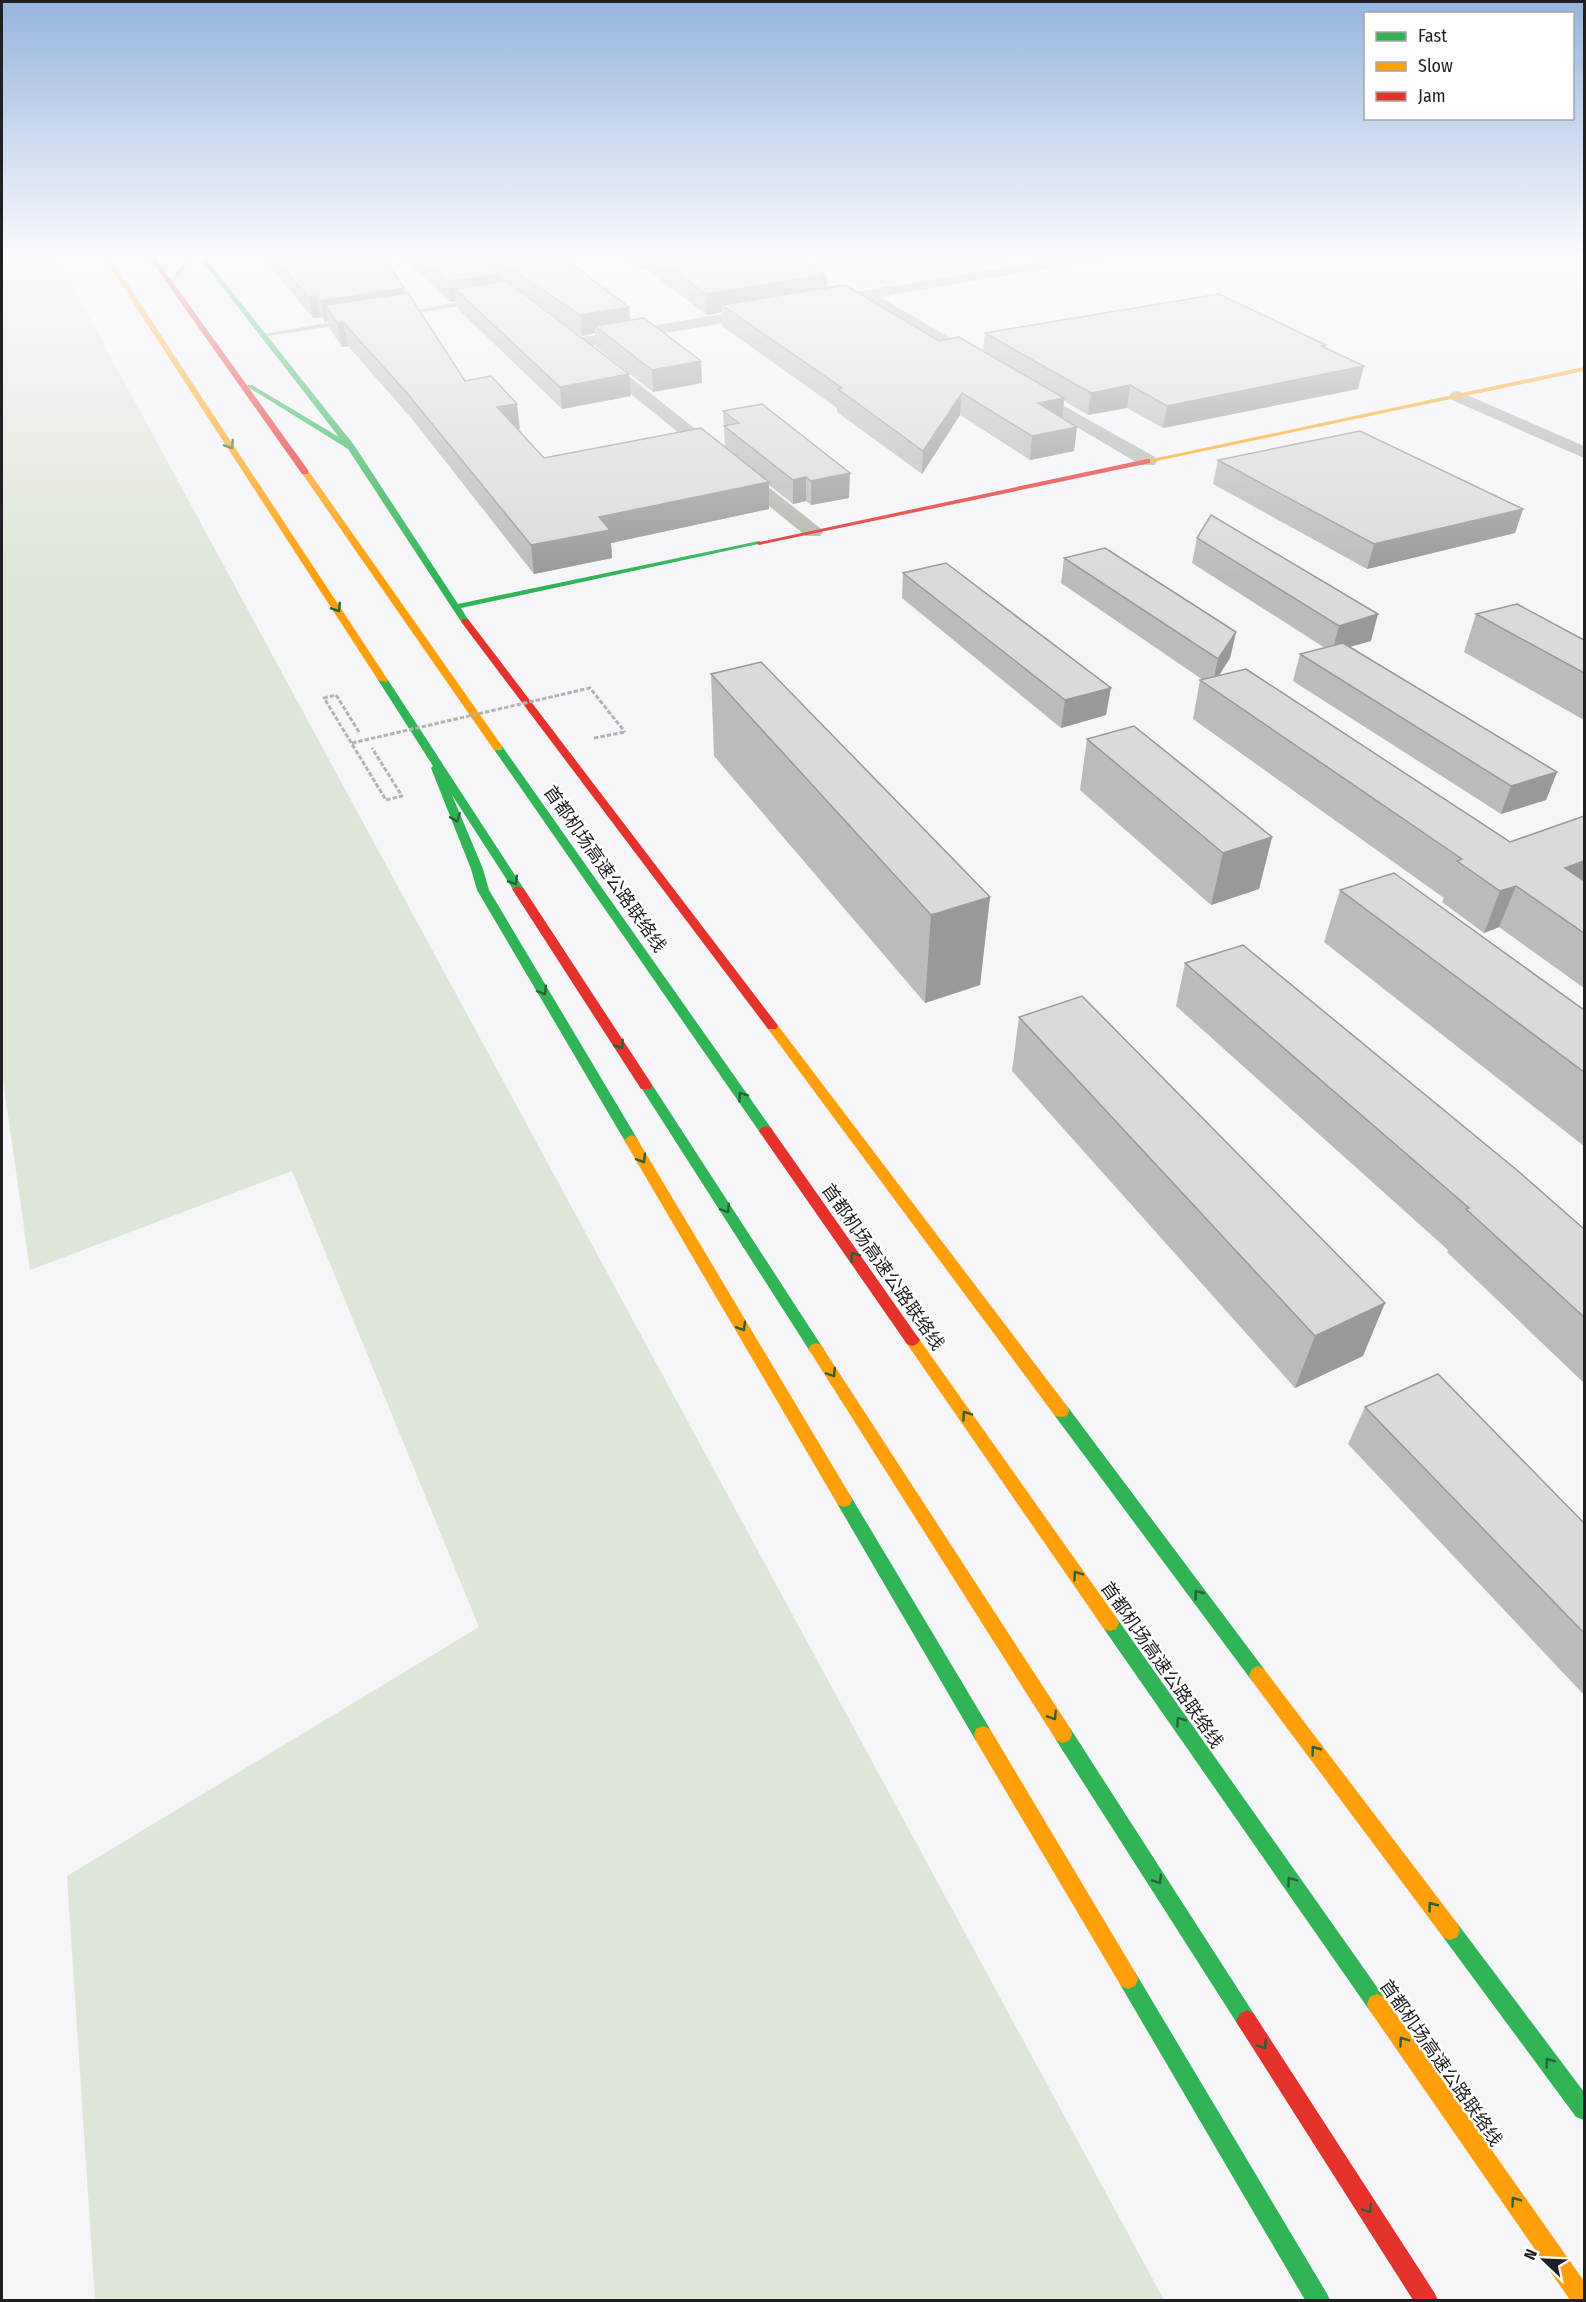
<svg xmlns="http://www.w3.org/2000/svg" width="1586" height="2302" viewBox="0 0 1586 2302" font-family="'Fira Sans Condensed','Noto Sans SC',sans-serif">
<rect width="100%" height="100%" fill="#f5f5fa"/>
<g fill="#dee6d8">
<polygon points="56,256 1164,2300 95,2300 67,1876 479,1627 292,1171 30,1270 2,1073 2,257"/>
<polygon points="807,256 1023,256 1028,258 860,288"/>
</g>
<g fill="none" stroke-linecap="round" stroke-linejoin="round">
<g stroke="#b2b4b0" stroke-width="3" stroke-dasharray="4.5 2" stroke-linecap="butt">
<polyline points="359,732 336,695 324,698 386,800 402,796 372,748"/>
<polyline points="594,738 625,732"/>
</g>
<g fill="#b2b6ad" fill-rule="evenodd">
<polygon points="478,299 481,299 481,303 397,316 393,314"/>
<polygon points="350,319 353,319 353,323 262,337 258,335"/>
</g>
<g fill="#b2b6ad" fill-rule="evenodd">
<polygon points="1076,256 1105,256 1098,260 880,297 986,359 988,362 980,367 864,300 819,308 811,303 819,298"/>
<polygon points="765,307 770,309 773,312 770,315 578,348 570,343 578,338"/>
<polygon points="595,352 601,354 820,528 823,532 820,536 806,536 589,360 587,357"/>
<polygon points="1025,384 1155,457 1157,461 1155,465 1141,465 1019,393 1017,389 1019,385"/>
<polygon points="1458,391 1584,446 1584,458 1452,400 1449,396 1452,392"/>
</g>
<g fill="#30b455" fill-rule="evenodd">
<polygon points="202,256 208,256 207,260 354,445 458,604 759,541 763,543 461,608 469,621 462,623 348,449 248,387 248,385 252,385 339,437 202,261"/>
<polygon points="380,678 388,680 524,889 518,892 514,891 452,795 483,869 489,890 638,1140 636,1143 626,1143 477,890 471,869 431,768 433,766 378,680"/>
<polygon points="498,745 502,746 771,1128 773,1131 771,1134 761,1134 493,748"/>
<polygon points="646,1082 651,1083 821,1345 824,1349 821,1353 816,1355 811,1353 640,1086"/>
<polygon points="1061,1405 1067,1406 1264,1669 1267,1675 1264,1681 1258,1684 1252,1681 1055,1416 1053,1411 1055,1406"/>
<polygon points="844,1493 850,1495 990,1729 992,1735 990,1741 983,1744 976,1741 838,1505 836,1500 838,1495"/>
<polygon points="1110,1615 1116,1617 1384,1997 1387,2004 1384,2011 1377,2014 1370,2011 1104,1629 1101,1623 1104,1617"/>
<polygon points="1063,1725 1070,1728 1254,2014 1258,2021 1254,2028 1247,2032 1240,2028 1056,1740 1054,1734 1056,1728"/>
<polygon points="1450,1920 1457,1923 1584,2092 1584,2120 1576,2117 1443,1937 1440,1930 1443,1923"/>
<polygon points="1128,1969 1135,1972 1326,2292 1330,2300 1305,2300 1121,1986 1118,1979 1121,1972"/>
</g>
<g fill="#ff9f0a" fill-rule="evenodd">
<polygon points="103,256 109,256 388,680 386,682 378,680"/>
<polygon points="188,256 194,256 173,283 169,283"/>
<polygon points="1584,367 1584,371 1147,463 1143,461"/>
<polygon points="302,470 308,470 502,746 502,750 494,750 301,472"/>
<polygon points="772,1022 776,1023 1067,1406 1069,1411 1067,1416 1061,1417 1055,1416 768,1029 766,1026 768,1023"/>
<polygon points="631,1135 636,1137 850,1495 852,1500 850,1505 844,1507 838,1505 624,1140"/>
<polygon points="912,1334 917,1336 1116,1617 1119,1623 1116,1629 1110,1631 1104,1629 907,1344 904,1340 907,1336"/>
<polygon points="816,1343 821,1345 1070,1728 1072,1734 1070,1740 1063,1743 1056,1740 811,1353 808,1349 811,1345"/>
<polygon points="1258,1666 1264,1669 1457,1923 1460,1930 1457,1937 1450,1940 1443,1937 1252,1681 1249,1675 1252,1669"/>
<polygon points="983,1726 990,1729 1135,1972 1138,1979 1135,1986 1128,1989 1121,1986 976,1741 974,1735 976,1729"/>
<polygon points="1377,1994 1384,1997 1584,2281 1584,2300 1570,2300 1370,2011 1367,2004 1370,1997"/>
</g>
<g fill="#e5322d" fill-rule="evenodd">
<polygon points="148,256 154,256 308,470 308,474 302,474"/>
<polygon points="1147,459 1150,459 1150,463 759,545 755,543"/>
<polygon points="462,619 468,619 776,1023 778,1026 776,1029 768,1029 462,623"/>
<polygon points="518,886 524,889 651,1083 652,1086 651,1089 641,1089 512,889"/>
<polygon points="766,1126 771,1128 917,1336 920,1340 917,1344 912,1346 907,1344 761,1134 759,1131 761,1128"/>
<polygon points="1247,2010 1254,2014 1434,2292 1438,2300 1413,2300 1240,2028 1236,2021 1240,2014"/>
</g>
<polyline stroke="#b2b4b0" stroke-width="3" stroke-dasharray="4.5 2" stroke-linecap="butt" points="352,743 590,688 625,732"/>
</g>
<g fill="#bbbbbe">
<polygon points="262,256 383,256 405,293 465,381 520,429 518,430 544,458 725,447 723,411 849,498 811,505 806,501 793,504 769,485 769,509 611,543 612,558 534,574 412,419 348,346 342,347 330,329 328,321 325,322 321,317 313,318"/>
<polygon points="402,256 561,256 629,307 630,320 701,361 702,383 653,392 596,347 595,333 582,336 554,317 629,374 631,396 562,409 458,309 456,301 450,302"/>
<polygon points="620,256 794,256 827,275 827,288 939,341 983,351 985,333 1326,345 1325,348 1358,389 1163,428 1127,408 1088,415 1064,401 1062,418 1077,427 1074,451 1030,460 960,415 922,474 837,412 837,408 722,326 722,312 707,315 644,268 642,271"/>
<polygon points="1218,460 1523,509 1515,533 1367,569 1213,484"/>
<polygon points="1197,538 1371,641 1349,647 1557,772 1546,800 1501,814 1293,681 1300,654 1325,648 1192,563"/>
<polygon points="1064,558 1236,632 1230,658 1219,676 1510,842 1584,816 1584,988 1499,927 1484,933 1442,902 1444,898 1193,719 1200,680 1203,680 1061,583"/>
<polygon points="903,573 1106,715 1061,728 902,598"/>
<polygon points="1476,614 1584,640 1584,720 1464,652"/>
<polygon points="711,674 990,897 980,985 925,1003 714,756"/>
<polygon points="1087,739 1272,837 1259,889 1211,905 1080,790"/>
<polygon points="1340,890 1584,1010 1584,1146 1324,942"/>
<polygon points="1185,963 1584,1229 1584,1383 1447,1252 1448,1250 1176,1006"/>
<polygon points="1019,1017 1363,1356 1295,1388 1012,1071"/>
<polygon points="1365,1407 1584,1523 1584,1695 1348,1444"/>
</g>
<g fill="#99999b">
<polygon points="641,256 644,256 644,268 642,271"/>
<polygon points="500,274 502,294 455,289 456,301 450,302 447,282"/>
<polygon points="827,275 827,295 722,305 722,312 707,315 706,294"/>
<polygon points="404,288 407,309 325,305 328,321 325,322 321,301"/>
<polygon points="317,296 321,317 313,318 308,297"/>
<polygon points="629,307 630,328 595,326 595,333 582,336 580,315"/>
<polygon points="343,322 348,346 342,347 337,323"/>
<polygon points="701,361 702,383 653,392 652,370"/>
<polygon points="1364,366 1358,389 1163,428 1167,406"/>
<polygon points="629,374 631,396 562,409 560,387"/>
<polygon points="1130,385 1127,408 1088,415 1091,393"/>
<polygon points="962,393 960,415 922,474 923,451"/>
<polygon points="1064,398 1062,421 1038,403"/>
<polygon points="517,404 520,429 501,433 497,407"/>
<polygon points="1077,427 1074,451 1030,460 1032,436"/>
<polygon points="850,473 849,498 811,505 811,481"/>
<polygon points="806,477 806,501 793,504 793,480"/>
<polygon points="769,482 769,509 611,543 612,558 534,574 531,545 599,517"/>
<polygon points="1523,509 1515,533 1367,569 1374,544"/>
<polygon points="1378,614 1371,641 1332,652 1339,626"/>
<polygon points="1236,632 1230,658 1212,686 1218,659"/>
<polygon points="1111,688 1106,715 1061,728 1065,700"/>
<polygon points="1557,772 1546,800 1501,814 1511,786"/>
<polygon points="1272,837 1259,889 1211,905 1223,853"/>
<polygon points="1584,861 1584,895 1548,909 1565,868"/>
<polygon points="1516,886 1499,927 1484,933 1500,891"/>
<polygon points="990,897 980,985 925,1003 931,915"/>
<polygon points="1385,1303 1363,1356 1295,1388 1315,1336"/>
</g>
<g fill="#dadadd" stroke="#99999b" stroke-width="1.5">
<polygon points="273,256 383,256 404,288 321,301 317,296 308,297"/>
<polygon points="419,256 479,256 500,274 447,282"/>
<polygon points="494,256 561,256 629,307 580,315 513,270"/>
<polygon points="653,256 794,256 827,275 706,294"/>
<polygon points="507,281 629,374 560,387 455,289"/>
<polygon points="845,285 939,341 959,337 1064,398 1038,403 1077,427 1032,436 962,393 923,451 838,389 842,388 722,305"/>
<polygon points="408,293 465,381 491,376 517,404 497,407 544,458 701,428 769,482 599,517 610,530 531,545 407,393 343,322 337,323 325,305"/>
<polygon points="1219,294 1326,345 1321,346 1364,366 1167,406 1130,385 1091,393 985,333"/>
<polygon points="644,318 701,361 652,370 595,326"/>
<polygon points="762,404 850,473 811,481 806,477 793,480 724,426 739,423 723,411"/>
<polygon points="1360,431 1523,509 1374,544 1218,460"/>
<polygon points="1211,515 1378,614 1339,626 1197,538"/>
<polygon points="1105,548 1236,632 1218,659 1064,558"/>
<polygon points="946,563 1111,688 1065,700 903,573"/>
<polygon points="1517,604 1584,640 1584,673 1476,614"/>
<polygon points="1343,643 1557,772 1511,786 1300,654"/>
<polygon points="761,662 990,897 931,915 711,674"/>
<polygon points="1246,669 1510,842 1584,816 1584,861 1565,868 1584,881 1584,933 1516,886 1500,891 1457,861 1462,859 1200,680"/>
<polygon points="1134,726 1272,837 1223,853 1087,739"/>
<polygon points="1394,873 1584,1010 1584,1072 1340,890"/>
<polygon points="1243,945 1518,1171 1584,1229 1584,1317 1466,1209 1469,1208 1185,963"/>
<polygon points="1082,996 1385,1303 1315,1336 1019,1017"/>
<polygon points="1438,1374 1584,1523 1584,1633 1365,1407"/>
</g>
<defs><path id="oneway-chevron" d="M-2-3.5L2.5 0L-2 3.5" fill="none" stroke-width="1.6" stroke-linecap="round" stroke-linejoin="round" transform="scale(1.5)"/></defs>
<g stroke="#27623a">
<use href="#oneway-chevron" transform="translate(230 445) rotate(57)"/>
<use href="#oneway-chevron" transform="translate(337 608) rotate(57)"/>
<use href="#oneway-chevron" transform="translate(456 818) rotate(68)"/>
<use href="#oneway-chevron" transform="translate(514 881) rotate(57)"/>
<use href="#oneway-chevron" transform="translate(543 991) rotate(59)"/>
<use href="#oneway-chevron" transform="translate(620 1045) rotate(57)"/>
<use href="#oneway-chevron" transform="translate(742 1096) rotate(-125)"/>
<use href="#oneway-chevron" transform="translate(642 1159) rotate(59)"/>
<use href="#oneway-chevron" transform="translate(726 1209) rotate(57)"/>
<use href="#oneway-chevron" transform="translate(854 1256) rotate(-125)"/>
<use href="#oneway-chevron" transform="translate(742 1327) rotate(59)"/>
<use href="#oneway-chevron" transform="translate(832 1373) rotate(57)"/>
<use href="#oneway-chevron" transform="translate(966 1415) rotate(-125)"/>
<use href="#oneway-chevron" transform="translate(1077 1575) rotate(-125)"/>
<use href="#oneway-chevron" transform="translate(1198 1594) rotate(-127)"/>
<use href="#oneway-chevron" transform="translate(1053 1716) rotate(57)"/>
<use href="#oneway-chevron" transform="translate(1180 1721) rotate(-125)"/>
<use href="#oneway-chevron" transform="translate(1315 1750) rotate(-127)"/>
<use href="#oneway-chevron" transform="translate(1158 1880) rotate(57)"/>
<use href="#oneway-chevron" transform="translate(1291 1881) rotate(-125)"/>
<use href="#oneway-chevron" transform="translate(1432 1906) rotate(-127)"/>
<use href="#oneway-chevron" transform="translate(1403 2041) rotate(-125)"/>
<use href="#oneway-chevron" transform="translate(1263 2045) rotate(57)"/>
<use href="#oneway-chevron" transform="translate(1549 2062) rotate(-127)"/>
<use href="#oneway-chevron" transform="translate(1515 2201) rotate(-125)"/>
<use href="#oneway-chevron" transform="translate(1368 2209) rotate(57)"/>
</g>
<linearGradient id="sky" x2="0" y2="1"><stop stop-color="#95b5de"/><stop offset="0.44" stop-color="#fafafd"/><stop offset="1" stop-color="#fafafd" stop-opacity="0"/></linearGradient>
<rect width="1586" height="578" fill="url(#sky)"/>
<g text-anchor="middle" stroke-width="4.5" stroke-linejoin="round" paint-order="stroke">
<g font-size="18" fill="#201f23" stroke="#fff">
<text transform="translate(605 869) rotate(55)" y="6">首都机场高速公路联络线</text>
<text transform="translate(883 1267) rotate(55)" y="6">首都机场高速公路联络线</text>
<text transform="translate(1162 1665) rotate(55)" y="6">首都机场高速公路联络线</text>
<text transform="translate(1441 2063) rotate(55)" y="6">首都机场高速公路联络线</text>
</g>
</g>
<rect width="1586" height="2302" fill="none" stroke="#201f23" stroke-width="6"/>
<rect x="1364" y="12" width="210" height="108" fill="#ffffff" stroke="#a6a5a7" stroke-width="1.5"/>
<rect x="1376" y="32" width="30" height="9" fill="#30b455" stroke="#a6a5a7" stroke-width="1.5"/>
<text x="1418" y="42" font-size="18" fill="#201f23">Fast</text>
<rect x="1376" y="62" width="30" height="9" fill="#ff9f0a" stroke="#a6a5a7" stroke-width="1.5"/>
<text x="1418" y="72" font-size="18" fill="#201f23">Slow</text>
<rect x="1376" y="92" width="30" height="9" fill="#e5322d" stroke="#a6a5a7" stroke-width="1.5"/>
<text x="1418" y="102" font-size="18" fill="#201f23">Jam</text>
<g transform="translate(1544 2260) rotate(293)" stroke="#ffffff" stroke-width="4.5" paint-order="stroke">
<path d="M0-4.5L10 22L0 15L-10 22Z" fill="#201f23"/>
<text y="-9" font-size="16" font-weight="bold" text-anchor="middle" fill="#201f23">N</text>
</g>
</svg>
